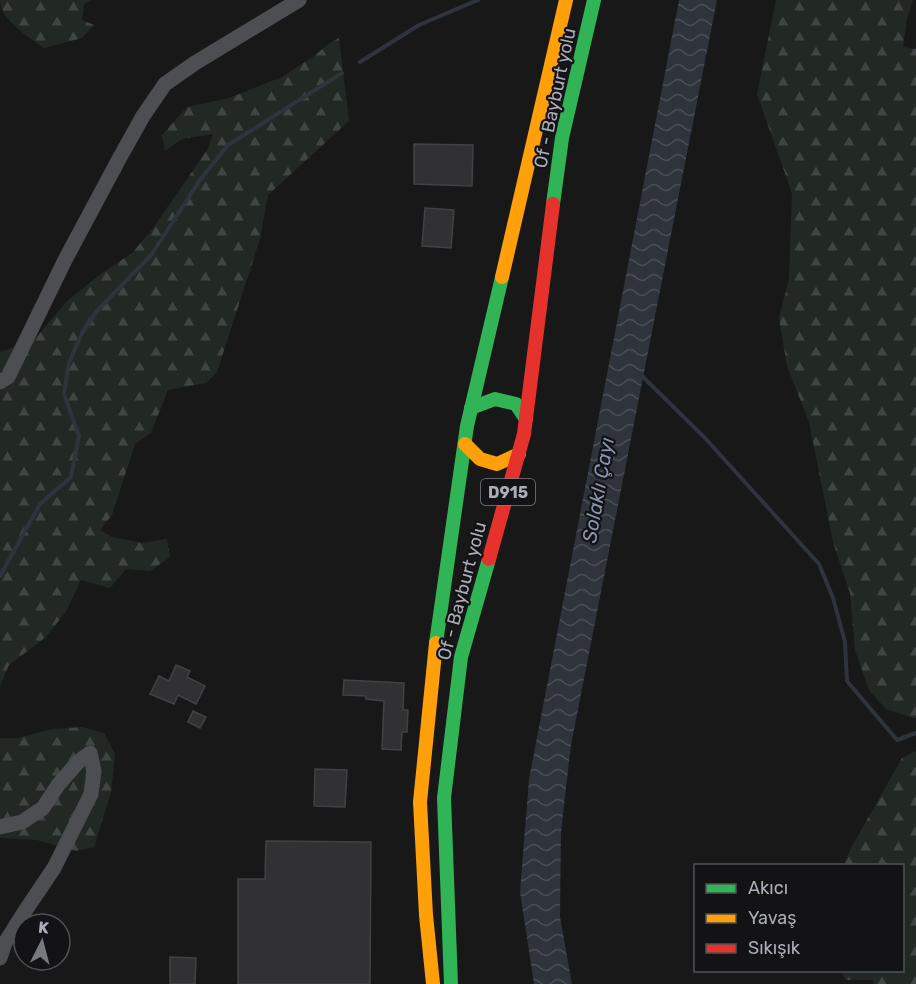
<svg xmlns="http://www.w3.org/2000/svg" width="916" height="984" viewBox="0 0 916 984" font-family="Rubik,sans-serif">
<defs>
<pattern id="forest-firs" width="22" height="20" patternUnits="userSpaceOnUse" patternTransform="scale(1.5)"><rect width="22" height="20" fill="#222924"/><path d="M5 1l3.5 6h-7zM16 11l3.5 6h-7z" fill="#3f4542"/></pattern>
<pattern id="water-waves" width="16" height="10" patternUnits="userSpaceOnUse" patternTransform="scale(1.5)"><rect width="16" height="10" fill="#2f333b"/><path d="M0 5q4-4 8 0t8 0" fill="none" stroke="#4a4e55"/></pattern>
</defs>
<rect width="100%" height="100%" fill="#181819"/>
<g fill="url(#forest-firs)">
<path d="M0,0H92L84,4L82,20L94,25L82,38L44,48C29,37 0,20 0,0Z"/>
<polygon points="776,0 913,0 907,18 903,47 916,49 916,718 914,718 886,709 869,690 855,650 850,593 833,542 809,422 787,366 779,318 789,279 792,193 757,94"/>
<polygon points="339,38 349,121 268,195 260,239 217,372 206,383 168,390 151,433 135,444 112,515 100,530 112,537 142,543 167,539 170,557 150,571 126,569 110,588 81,580 67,610 46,637 9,665 0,686 0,352 34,340 67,301 98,276 132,253 151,231 207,150 213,134 182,139 165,151 162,135 187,107 229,98 282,77 314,56 331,42"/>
<polygon points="82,727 104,733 115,754 111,792 94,847 76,851 37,840 0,838 0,738 18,738 52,729"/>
<polygon points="916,751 916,984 873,984 873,980 846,980 841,971 902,970 902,866 844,865 851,848 902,758"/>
</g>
<polygon fill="url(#water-waves)" points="679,0 717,0 571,745 561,832 560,917 572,984 534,984 520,892 529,779"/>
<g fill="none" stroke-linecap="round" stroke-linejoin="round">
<g stroke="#2f333b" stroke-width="4">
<polyline points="360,62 419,25 478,0"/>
<polyline points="641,375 705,438 819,564 833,598 845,642 847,681 897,740 916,733"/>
<polyline points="0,576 40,504 71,477 79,436 64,394 69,363 82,333 97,311 152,254 200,180 228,145 342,73"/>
</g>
</g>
<g fill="#313133" stroke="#414245" stroke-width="1.5">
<polygon points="414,144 473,145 472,186 414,184"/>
<polygon points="425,208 454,210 451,248 422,246"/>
<polygon points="176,665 190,671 187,677 205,686 196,704 178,695 174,704 150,694 159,676 169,681"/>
<polygon points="344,680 404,683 403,710 408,710 407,732 402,732 401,750 382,749 384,701 366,699 366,696 343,695"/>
<polygon points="193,711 206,717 200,728 188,722"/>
<polygon points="315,769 347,770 345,807 314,806"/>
<polygon points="266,841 371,842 370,984 238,984 238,879 265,879"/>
<polygon points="170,957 196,958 195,984 170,984"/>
</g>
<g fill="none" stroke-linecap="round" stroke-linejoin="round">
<g stroke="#4d4e51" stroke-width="15">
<polyline points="0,382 8,377 65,260 119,159 143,116 165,84 195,63 299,0"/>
<polyline points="0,827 22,822 43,808 58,785 78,762 90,753 94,771 91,794 54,868 25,911 5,943 0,958"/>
</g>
<g stroke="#30b455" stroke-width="14">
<polyline points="553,204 562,138 594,0"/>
<polyline points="471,408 495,399 516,404 526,419"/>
<polyline points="436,643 467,426 502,277"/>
<polyline points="451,984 444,798 461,657 489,559"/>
</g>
<g stroke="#ff9f0a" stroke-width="14">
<polyline points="502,277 566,0"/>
<polyline points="465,444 480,459 497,464 519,454"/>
<polyline points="433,984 426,915 420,802 436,643"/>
</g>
<polyline stroke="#e5322d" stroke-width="14" points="489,559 524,434 553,204"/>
</g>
<g text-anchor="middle" stroke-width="4.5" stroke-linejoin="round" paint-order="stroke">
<rect fill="#131315" stroke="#7d7f87" stroke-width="1.5" x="481" y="479" width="54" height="26" rx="4.5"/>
<g font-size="16" font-weight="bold" fill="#abadb8">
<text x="508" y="498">D915</text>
</g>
<g font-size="18" fill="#abadb8" stroke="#131315">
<text transform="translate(555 98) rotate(-78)" y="6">Of - Bayburt yolu</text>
<text transform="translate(462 591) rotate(-75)" y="6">Of - Bayburt yolu</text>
</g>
<g font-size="20" font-style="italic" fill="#8795af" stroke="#131315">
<text transform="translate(598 490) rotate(-80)" y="7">Solaklı Çayı</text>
</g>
</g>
<rect x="694" y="864" width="210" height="108" fill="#131315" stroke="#505156" stroke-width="1.5"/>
<rect x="706" y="884" width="30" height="9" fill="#30b455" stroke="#505156" stroke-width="1.5"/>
<text x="748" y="894" font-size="18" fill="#abadb8">Akıcı</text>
<rect x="706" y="914" width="30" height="9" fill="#ff9f0a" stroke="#505156" stroke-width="1.5"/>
<text x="748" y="924" font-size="18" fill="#abadb8">Yavaş</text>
<rect x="706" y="944" width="30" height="9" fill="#e5322d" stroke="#505156" stroke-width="1.5"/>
<text x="748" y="954" font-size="18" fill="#abadb8">Sıkışık</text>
<g transform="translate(42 942) rotate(6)"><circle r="28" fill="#131315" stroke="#505156" stroke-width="1.5"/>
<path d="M0-4.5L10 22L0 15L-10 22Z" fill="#787980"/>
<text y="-9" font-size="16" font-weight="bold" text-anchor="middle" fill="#abadb8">K</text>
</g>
</svg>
